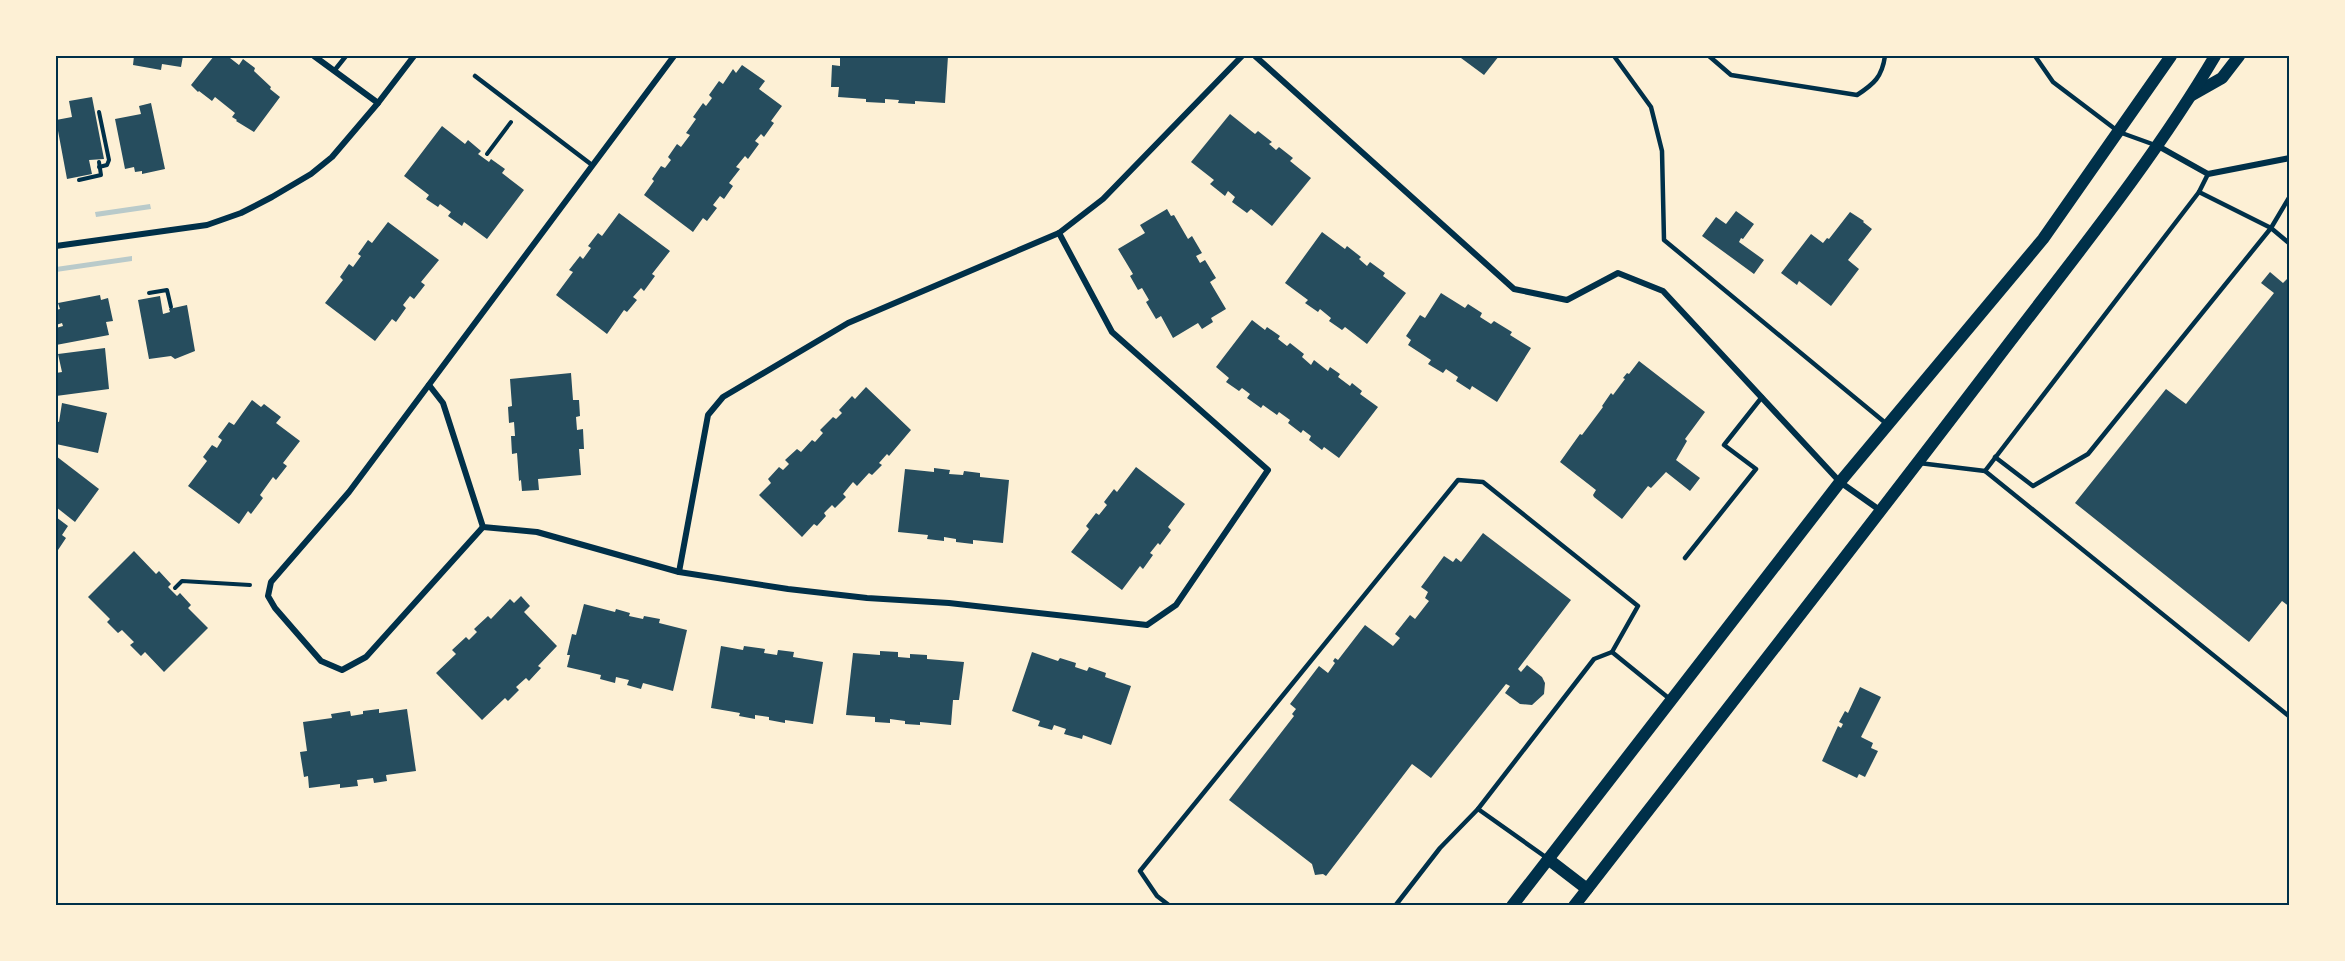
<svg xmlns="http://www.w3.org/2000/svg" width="2345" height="961" viewBox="0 0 2345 961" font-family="'Asap Condensed',sans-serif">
<rect width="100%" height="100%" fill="#fdf0d5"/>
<g fill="#b9caca">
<polygon points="150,204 151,209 96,217 95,212"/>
<polygon points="132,256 132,261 56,272 56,267"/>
</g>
<g fill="#264d5e">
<polygon points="134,56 183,56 181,67 162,64 161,70 133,65"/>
<polygon points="214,56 230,56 230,58 239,65 243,59 255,68 254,71 271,87 270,89 280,97 254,132 236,121 237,120 232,117 235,113 215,97 212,101 199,91 198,92 191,85"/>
<polygon points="840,56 948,56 945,103 915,101 915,104 898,103 899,100 885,99 885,103 866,102 866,99 838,97 839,87 831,87 832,65 840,66"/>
<polygon points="1462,56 1499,56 1484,75 1461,58"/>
<polygon points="742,65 765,81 759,89 782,106 771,121 774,123 764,137 761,134 755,141 759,144 748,159 745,156 736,167 740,169 729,183 733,186 724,199 720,196 713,205 717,208 707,221 703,218 693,232 644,195 654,181 652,179 661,166 665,168 671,160 668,157 677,144 681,147 690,135 686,133 696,119 693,117 703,103 706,106 712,98 709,95 719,81 723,84 733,69 736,73"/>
<polygon points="92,97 104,159 89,160 92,174 67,179 56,120 72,117 69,101"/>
<polygon points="151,103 165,169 142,174 142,171 135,172 134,167 125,169 115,119 141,114 139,106"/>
<polygon points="1230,114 1255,134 1258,131 1272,142 1269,144 1276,150 1279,147 1293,158 1290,161 1311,178 1272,226 1251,209 1247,213 1232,202 1235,197 1228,191 1225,196 1210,184 1214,180 1191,162"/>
<polygon points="442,126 465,144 468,140 481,151 478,154 489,162 491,159 505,169 502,173 524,190 487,239 464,222 462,226 448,216 451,212 440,204 438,207 426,199 429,195 404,176"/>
<polygon points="1167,209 1171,216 1174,215 1188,239 1192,236 1202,253 1196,256 1200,263 1205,260 1216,278 1210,282 1226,309 1211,318 1213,322 1202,329 1198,323 1173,338 1161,316 1156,319 1146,302 1149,300 1142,288 1138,290 1130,276 1133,274 1118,249 1145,233 1140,225"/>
<polygon points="1736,211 1754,224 1743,239 1741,238 1739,242 1764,260 1754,274 1702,236 1716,217 1726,224"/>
<polygon points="1850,212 1864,221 1863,222 1872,229 1848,260 1859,269 1831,306 1799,281 1797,285 1781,273 1811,234 1823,243 1827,238 1829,239"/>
<polygon points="619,213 670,251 652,274 655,276 644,291 641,288 633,297 637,300 627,312 624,310 607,334 556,295 573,272 569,270 580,256 583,259 591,248 588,246 598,233 602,236"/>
<polygon points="388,222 439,260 421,282 425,285 414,299 410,296 403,305 406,308 396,322 392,319 375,341 325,303 343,280 340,277 349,264 353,267 361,256 358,254 368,240 372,243"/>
<polygon points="1322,232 1345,249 1347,246 1361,257 1359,259 1367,266 1370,262 1385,273 1383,276 1406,293 1367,344 1345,327 1342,330 1329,321 1331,318 1320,309 1318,312 1305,303 1308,300 1285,283"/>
<polygon points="2270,272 2283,283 2287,279 2290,281 2290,607 2282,601 2249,642 2075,503 2166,389 2186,404 2274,293 2261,283"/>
<polygon points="1441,293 1465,308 1468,304 1482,313 1480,317 1491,324 1494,321 1512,332 1510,335 1531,348 1497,402 1472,386 1470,390 1456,381 1458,377 1446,369 1443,373 1428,364 1431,360 1408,345 1411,340 1406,336 1420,315 1425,318"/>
<polygon points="100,295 101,300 108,298 113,321 106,322 109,335 56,345 56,328 63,326 62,323 56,325 56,310 60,309 58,303"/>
<polygon points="160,296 163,314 170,312 169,309 187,305 195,351 175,359 171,356 149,359 138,300"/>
<polygon points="1252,320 1265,330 1267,327 1280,336 1278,339 1287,346 1290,343 1304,354 1302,357 1311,365 1314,360 1328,371 1330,367 1340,374 1338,377 1350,386 1352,383 1362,391 1360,394 1378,407 1339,458 1324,447 1322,450 1309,440 1311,436 1303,430 1301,433 1288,423 1290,420 1279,412 1277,415 1263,405 1261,408 1247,398 1250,394 1242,388 1239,391 1226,382 1229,378 1216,367"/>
<polygon points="105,348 109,389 56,396 56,373 62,372 58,354"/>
<polygon points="1639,361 1705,412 1685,439 1687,441 1676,460 1700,478 1690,491 1666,472 1651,488 1648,486 1622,519 1594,497 1593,495 1596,490 1560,462 1580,434 1582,435 1603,407 1602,406 1611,393 1613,395 1625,379 1623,378 1627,373 1629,374"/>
<polygon points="571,373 573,400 579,400 580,416 576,417 577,430 583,429 584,449 579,449 581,475 538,479 539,490 522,491 521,480 519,481 517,453 512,454 511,436 515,436 514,422 509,423 508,407 512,406 510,379"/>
<polygon points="866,387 911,430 889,456 887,454 879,463 882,465 872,475 869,473 857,486 853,482 843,494 846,497 835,508 832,505 824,513 826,516 817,526 814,524 802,537 759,495 771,483 768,479 779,467 783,470 789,464 785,460 797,449 801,452 812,440 815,442 823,433 820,430 833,417 836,419 842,413 839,410 852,396 855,399"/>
<polygon points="252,400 261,407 264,404 281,417 276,423 300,441 283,463 287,466 276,480 273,477 260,495 263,498 251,514 248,511 239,524 188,486 207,461 203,457 212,445 217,448 222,440 218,437 229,422 234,425"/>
<polygon points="62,403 107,413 98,453 56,444 56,421 59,422"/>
<polygon points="56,456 99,489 75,522 56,507"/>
<polygon points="1136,467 1185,504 1168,527 1171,530 1160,545 1158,543 1150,553 1153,555 1143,569 1140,566 1122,590 1071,552 1089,529 1086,526 1096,513 1099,515 1107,505 1104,502 1114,489 1117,492"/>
<polygon points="934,468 950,470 949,474 963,475 964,471 980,473 980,477 1009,480 1003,543 973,540 973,544 956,542 956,539 944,537 944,541 927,539 928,535 898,532 905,469 934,472"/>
<polygon points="56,517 68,526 62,535 66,538 56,553"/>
<polygon points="1483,533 1571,600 1518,669 1521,672 1527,665 1542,677 1545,683 1544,694 1532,705 1520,704 1505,693 1510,686 1506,684 1431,778 1412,764 1326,876 1323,874 1315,875 1312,864 1229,800 1294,716 1292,714 1296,709 1290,704 1319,666 1328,673 1335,663 1333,661 1335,658 1338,660 1365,625 1393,646 1400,638 1395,634 1410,615 1415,619 1429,601 1425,598 1428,592 1421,587 1444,556 1453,562 1456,558 1461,562"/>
<polygon points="134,551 156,574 159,571 171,584 168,587 177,596 180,593 191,605 188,608 208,628 164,672 145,652 141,656 130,645 134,642 122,630 118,633 107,622 110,619 88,597"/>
<polygon points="521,596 530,606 524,612 557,646 538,666 541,668 529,681 526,678 516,687 519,690 508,701 505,698 482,720 436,673 456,654 452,650 466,637 469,640 477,632 474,629 488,616 491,619 510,599 514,603"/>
<polygon points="584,604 615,612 616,609 630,613 629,616 643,619 644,616 660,619 659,623 687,630 673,691 643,683 641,689 627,685 629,680 616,677 615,683 600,679 601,675 567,667 570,655 567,655 572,634 576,635"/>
<polygon points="721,646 743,650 744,646 765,649 764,653 777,655 778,650 794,652 793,657 823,662 813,724 785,720 785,723 769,720 769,717 755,715 755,719 739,716 740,713 711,708"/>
<polygon points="880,651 898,652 898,657 910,658 910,654 927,655 927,659 964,662 959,700 953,700 951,725 920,722 920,725 905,724 905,721 890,719 890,723 875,722 875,717 846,715 853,653 880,655"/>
<polygon points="1032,652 1058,661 1060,658 1076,663 1075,667 1087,671 1089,667 1106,673 1105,677 1131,686 1111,745 1083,735 1082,739 1064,734 1066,729 1054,725 1052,730 1038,726 1040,721 1012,711"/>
<polygon points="1860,687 1881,697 1861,737 1873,743 1871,748 1878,751 1865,777 1859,774 1857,778 1822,761 1838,726 1841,728 1843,724 1839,722 1845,711 1848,713"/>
<polygon points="379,709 379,713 407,709 416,771 386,775 387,781 374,783 373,778 357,780 358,786 340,788 340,784 309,788 308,776 304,777 300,752 307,751 303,722 332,718 331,714 350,711 351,716 363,714 363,711"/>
</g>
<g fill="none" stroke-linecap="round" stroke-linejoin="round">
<g stroke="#003049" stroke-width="4">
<polyline points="99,112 109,160 107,165 99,167"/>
<polyline points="487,154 511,122"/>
<polyline points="79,180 101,175 99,162"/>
<polyline points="149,293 167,290 171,307"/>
<polyline points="175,588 182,581 250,585"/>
</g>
<g stroke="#003049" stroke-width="4.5">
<polyline points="1614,56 1651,107 1662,151 1664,240 1888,425"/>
<path d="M1709,56L1731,75L1857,95C1874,84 1882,77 1885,56"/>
<polyline points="2035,56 2053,82 2119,132 2155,145"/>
<polyline points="334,71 346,56"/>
<polyline points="475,76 592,165"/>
<polyline points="2208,174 2199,192 1985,471 2290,717"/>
<polyline points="2199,192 2271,228 2290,196"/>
<polyline points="1995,457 2033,486 2088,454 2271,228 2290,244"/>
<polyline points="1919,463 1985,471"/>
<polyline points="1685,558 1756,469 1724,445 1762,397"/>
<polyline points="1547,858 1478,809 1594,659 1612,652"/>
<polyline points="1170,906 1157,896 1140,871 1458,480 1483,482 1638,606 1612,652 1671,700"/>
<polyline points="1395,906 1440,848 1478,809"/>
</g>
<g stroke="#003049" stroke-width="6">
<polyline points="314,56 378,103"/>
<polyline points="1255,56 1514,289 1567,300 1618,273 1663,291 1840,482 1881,511"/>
<polyline points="2158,146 2208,174 2290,158"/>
<polyline points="56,246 207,225 241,213 272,197 311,174 332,157 378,103 414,56"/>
<polyline points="429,385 443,403 483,527 537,532 679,572 788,589 867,598 949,603 1147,625 1176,605 1268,470 1112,332 1059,233"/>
<polyline points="483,527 366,657 342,670 321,661 275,608 268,596 271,582 349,492 674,56"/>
<polyline points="679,572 708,415 723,397 848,323 1059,233 1103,199 1242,56"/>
</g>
<g stroke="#003049" stroke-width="12">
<polyline points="2192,95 2222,78 2239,56"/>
<polyline points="1548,859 1587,889"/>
<polyline points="1512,906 1840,482 2043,239 2171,56"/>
<path d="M1574,906C1713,727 1853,548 1990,368C2067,266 2150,166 2215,56"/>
</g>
</g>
<rect width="2345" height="961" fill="none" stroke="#fdf0d5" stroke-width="114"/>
<rect x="57" y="57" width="2231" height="847" fill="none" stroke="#003049" stroke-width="2"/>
</svg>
